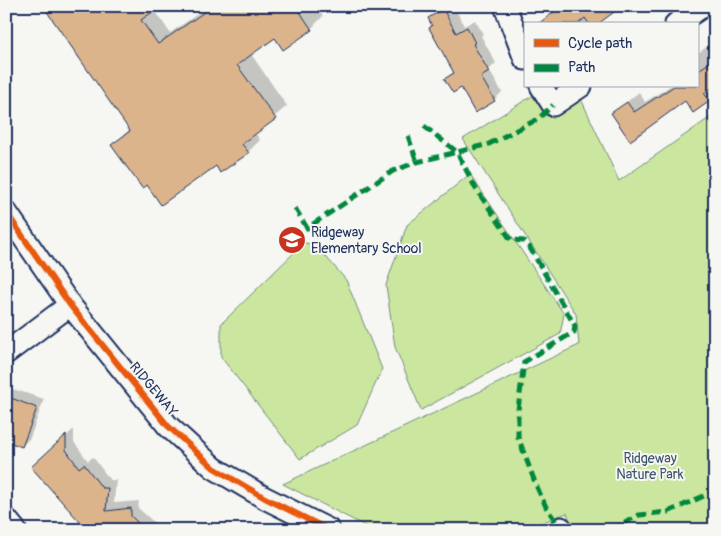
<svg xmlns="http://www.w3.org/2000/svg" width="721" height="536" viewBox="0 0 721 536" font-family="Pangolin,sans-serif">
<rect width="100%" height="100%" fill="#f6f6f2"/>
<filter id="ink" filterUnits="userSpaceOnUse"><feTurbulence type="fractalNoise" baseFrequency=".02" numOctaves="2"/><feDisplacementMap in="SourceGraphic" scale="10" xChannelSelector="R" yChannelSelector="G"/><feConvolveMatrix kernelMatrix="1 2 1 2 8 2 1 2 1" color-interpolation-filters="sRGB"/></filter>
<g filter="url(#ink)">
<g fill="#cbe79f" stroke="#738b7e">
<polygon points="548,86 575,86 619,181 715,114 715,530 573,530 567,513 522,530 373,530 283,484 579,345 576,314 463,139"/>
<polygon points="470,174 564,314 560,334 421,410 395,347 386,285 407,225"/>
<polygon points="304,243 315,244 346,280 382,369 357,425 300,459 221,357 221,324"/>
</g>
<g fill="#0003">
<polygon points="44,6 154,9 170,33 209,6 316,6 323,16 311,29 283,48 275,37 251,54 287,106 255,133 260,140 248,152 147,183 113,145 130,129"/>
<polygon points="444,6 454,6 464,26 475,20 483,34 481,36 496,63 489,70 502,92 494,100 446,79 454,71 429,18"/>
<polygon points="561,6 623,6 598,24 551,24 548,18"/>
<polygon points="709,45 715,54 715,95 710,100 685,100 630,140 612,114 639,92 645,102 670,86 697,86 697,54"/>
<polygon points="6,387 44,399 30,438 22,446 6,440"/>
<polygon points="74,429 74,442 88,461 93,457 110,480 116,480 114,503 139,501 138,508 159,527 168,527 168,530 93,530 41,459"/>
</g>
<g fill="#dbb48c" stroke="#1b2f5e">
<polygon points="43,6 161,6 141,20 158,44 213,6 296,6 312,30 283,50 275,38 237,65 276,119 242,144 249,153 220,173 216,166 161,205 147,185 142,188 111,145 130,131"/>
<polygon points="562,6 622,6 598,24 589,24 585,18 578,24 538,24"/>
<polygon points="443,9 456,33 467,27 475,43 473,44 489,72 481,77 495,101 475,113 461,88 453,93 444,79 454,73 429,28 432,26 428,18"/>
<polygon points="715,59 715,86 704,93 710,101 693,113 685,101 630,141 611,113 627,102 634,112 674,86 697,86 697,71"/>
<polygon points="6,396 37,408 22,447 6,441"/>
<polygon points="66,435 66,450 79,468 84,464 102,488 108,488 106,511 131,508 131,516 145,530 87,530 31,467"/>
</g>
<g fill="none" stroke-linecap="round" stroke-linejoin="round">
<g stroke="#1b2f5e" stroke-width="25">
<g id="minor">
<polyline points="505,6 525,59"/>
<polyline points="676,24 703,6"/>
<polyline points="541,86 553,105 581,86"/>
<polyline points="6,212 70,305 168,426 214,468 265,498 329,530"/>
<polyline points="6,353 70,305"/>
<polyline points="6,519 15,530"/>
<polyline points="561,528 561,530"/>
</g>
</g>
<use href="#minor" stroke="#f6f6f2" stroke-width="21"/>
<g stroke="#00873e" stroke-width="5" stroke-dasharray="10 5" stroke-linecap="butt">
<polyline points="424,126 457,152 476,189 511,240 524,241 530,248 575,326 574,332 524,362 518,410 518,437 536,485 547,509 561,528"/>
<polyline points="408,136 417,162"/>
<polyline points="295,208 307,228 393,171 417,162 489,144 538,119 553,105"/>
<polyline points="611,530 639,515 668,512 715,491"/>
</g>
<g stroke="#f6f6f2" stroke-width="9">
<polyline id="cycleway" points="6,212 70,305 168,426 214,468 265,498 329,530"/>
</g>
<use href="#cycleway" stroke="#e8590c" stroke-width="6"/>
</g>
</g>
<defs>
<g id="school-disc" transform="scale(1.4375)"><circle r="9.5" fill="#c8321e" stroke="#f6f6f2"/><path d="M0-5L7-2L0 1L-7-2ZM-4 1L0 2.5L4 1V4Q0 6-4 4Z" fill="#fff"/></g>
</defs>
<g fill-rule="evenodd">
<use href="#school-disc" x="292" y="240"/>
</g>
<g text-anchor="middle" stroke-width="4" stroke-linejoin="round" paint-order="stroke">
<g font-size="14" fill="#1b2f5e" stroke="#f6f6f2" text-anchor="start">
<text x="311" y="237">Ridgeway<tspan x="311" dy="16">Elementary School</tspan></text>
</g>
<g font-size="14" fill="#1b2f5e" stroke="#f6f6f2">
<text transform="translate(154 389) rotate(50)" y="5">RIDGEWAY</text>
</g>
<g font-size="14" fill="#3e546b" stroke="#f6f6f2">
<text x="650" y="463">Ridgeway<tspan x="650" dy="16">Nature Park</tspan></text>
</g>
</g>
<rect width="721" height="536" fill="none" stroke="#f6f6f2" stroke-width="25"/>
<rect x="12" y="12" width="696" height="511" fill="none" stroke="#1b2f5e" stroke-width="2" filter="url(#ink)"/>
<rect x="524" y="22" width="175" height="65" fill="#f6f6f2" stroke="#9ea6b7"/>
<rect x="534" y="39" width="25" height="8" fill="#e8590c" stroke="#9ea6b7"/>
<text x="568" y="48" font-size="15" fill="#1b2f5e">Cycle path</text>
<rect x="534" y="64" width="25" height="8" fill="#00873e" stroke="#9ea6b7"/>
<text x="568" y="72" font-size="15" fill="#1b2f5e">Path</text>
</svg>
